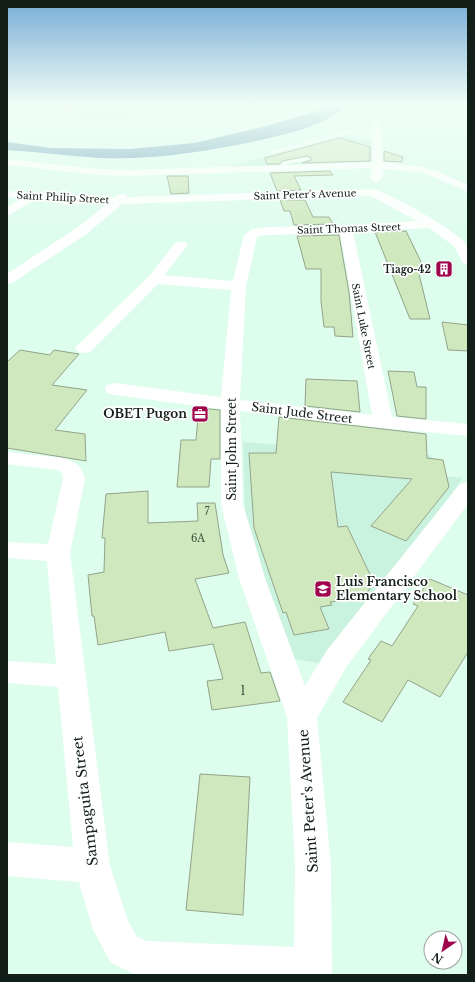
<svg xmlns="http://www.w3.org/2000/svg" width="475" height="982" viewBox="0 0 475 982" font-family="'Libre Baskerville',serif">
<rect width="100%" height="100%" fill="#ddfded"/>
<g fill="#caf3df">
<polygon points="7,105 57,105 57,111 7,112"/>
<polygon points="73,105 167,105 171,116 87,120 74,115"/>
<polygon points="345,135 374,142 376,164 226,167"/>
<polygon points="243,442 431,455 433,475 463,478 325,664 287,658 245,521"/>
</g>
<path fill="#71a3ba" d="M322,105H348C325,125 295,132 265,139C212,151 156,160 100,158C69,156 38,152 7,150V142L51,148L130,149L194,143L263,127L320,110Z"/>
<g fill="#cfe8bd" stroke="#94a38a">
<polygon points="340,138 370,147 370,161 302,163 311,160 311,158 307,156 282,161 280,164 267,164 265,158"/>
<polygon points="384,151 403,157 402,162 384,161"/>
<polygon points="330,171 333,175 294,176 301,190 277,191 270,173"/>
<polygon points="167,176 188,176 189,193 171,194"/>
<polygon points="280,200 305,200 313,217 329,217 333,224 294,225 290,211 284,211"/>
<polygon points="406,231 427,274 419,274 430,319 410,319 375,232"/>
<polygon points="339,235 349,292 353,337 335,336 334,327 324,327 321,301 321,269 306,269 297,236"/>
<polygon points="442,322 468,325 468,351 448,350"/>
<polygon points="20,350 50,355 54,350 79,354 52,385 87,390 55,430 85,434 86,461 7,448 7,362"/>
<polygon points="388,371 414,372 417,387 426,387 426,419 397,416"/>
<polygon points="306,379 357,381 360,412 305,406"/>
<polygon points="199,408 220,410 220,459 211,459 209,487 177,487 181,440 196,440"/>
<polygon points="279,417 426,434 427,458 443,460 449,487 406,541 371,526 412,479 331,472 338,527 347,526 374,583 363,598 330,602 332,605 320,607 329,629 294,635 286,612 283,613 254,528 249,453 276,453"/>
<polygon points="148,491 148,523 198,521 197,503 215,503 223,555 229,573 195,579 213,628 245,622 261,673 270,672 280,701 212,710 207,681 223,679 213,644 169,651 165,632 98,645 94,616 92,616 88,575 104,572 105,538 102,538 106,494"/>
<polygon points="430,579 468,595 468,652 440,697 408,680 382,722 343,702 371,660 368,659 381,641 392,646 418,606 413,604"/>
<polygon points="200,774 250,777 243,915 186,910"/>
</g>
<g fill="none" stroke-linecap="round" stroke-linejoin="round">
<g fill="#fff" fill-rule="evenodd">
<polygon points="362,128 379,130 377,131 362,130 272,154 269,152"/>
<polygon points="307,157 310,159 309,160 287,164 286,168 281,167 282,162"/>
</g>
<g fill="#fff" fill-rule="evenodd">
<polygon points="63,105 71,105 72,109 68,114 65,115 7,119 7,113 63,110"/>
<polygon points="376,122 381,125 383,162 422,167 437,171 468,185 468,192 429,175 418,172 383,169 382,179 376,182 370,179 372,168 129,176 98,175 7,165 7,159 98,169 129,170 372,162 371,125"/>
<path d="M373,189C388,192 457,231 465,243C469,249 468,257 468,264L463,263L454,246L429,228L353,232L392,417L468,424V436L383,428L240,411L243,504L265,578L305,686L327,650L460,484L468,482V504L347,666L317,718L331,866L332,975H137L111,963L93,930L79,882L7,876V842L73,847L58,687L7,683V661L56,664L47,561L7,558V542L48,544L63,479L62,473L57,470L7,464V452L62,458C75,461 82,466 85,479L70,553L110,866L128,921L137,937L147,941L294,947L295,866L287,717L239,578L221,504V409L114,395L107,393L105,389L107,385L114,383L221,397L231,290L158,284L90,352L84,353L78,352L75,348L149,276L176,242H186L188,245L164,275L233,281L244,235L252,229L267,227L346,225L417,221L371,196L122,204L88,233L12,283L7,284V274L78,227L107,204H65L35,200L7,216V207L21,199L7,197V191L65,196L115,197L118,194H126L127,197ZM340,233L372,415L240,400L246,286L257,237L267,235Z"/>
</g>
</g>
<linearGradient id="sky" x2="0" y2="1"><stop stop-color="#78add6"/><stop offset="0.43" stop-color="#f0fef7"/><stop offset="1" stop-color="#f0fef7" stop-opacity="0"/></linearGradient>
<rect width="475" height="243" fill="url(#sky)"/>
<defs>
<g id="building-square" transform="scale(0.9)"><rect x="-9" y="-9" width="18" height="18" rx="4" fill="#9e054d" stroke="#fff"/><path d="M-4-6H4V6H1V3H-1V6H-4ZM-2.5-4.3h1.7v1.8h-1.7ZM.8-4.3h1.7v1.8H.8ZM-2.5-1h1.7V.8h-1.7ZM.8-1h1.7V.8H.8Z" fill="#fff"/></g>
<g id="office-square" transform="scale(0.9)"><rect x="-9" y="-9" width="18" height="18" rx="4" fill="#9e054d" stroke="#fff"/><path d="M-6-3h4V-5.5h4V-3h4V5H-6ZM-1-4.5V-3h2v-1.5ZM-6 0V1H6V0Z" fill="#fff"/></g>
<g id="school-square" transform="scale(0.9)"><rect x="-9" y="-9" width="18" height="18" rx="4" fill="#9e054d" stroke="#fff"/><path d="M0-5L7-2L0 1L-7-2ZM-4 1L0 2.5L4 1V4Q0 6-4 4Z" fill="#fff"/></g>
</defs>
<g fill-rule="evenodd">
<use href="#building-square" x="444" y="269"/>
<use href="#office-square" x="200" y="414"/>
<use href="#school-square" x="323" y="589"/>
</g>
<g text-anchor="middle" stroke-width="3.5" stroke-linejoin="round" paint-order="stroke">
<g font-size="10" fill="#121e18" stroke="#fff">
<text transform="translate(305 194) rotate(-2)" y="4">Saint Peter's Avenue</text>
<text transform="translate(63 197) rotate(3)" y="4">Saint Philip Street</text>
<text transform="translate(349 228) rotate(-2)" y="4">Saint Thomas Street</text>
<text transform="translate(364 326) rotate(79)" y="4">Saint Luke Street</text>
</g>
<g font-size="10" font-weight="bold" fill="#121e18" stroke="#fff" text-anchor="end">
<text x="431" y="273">Tiago-42</text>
</g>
<g font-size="10" fill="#415041">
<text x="207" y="515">7</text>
<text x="198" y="542">6A</text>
</g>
<g font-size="12" fill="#121e18" stroke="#fff">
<text transform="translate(302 413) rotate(7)" y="4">Saint Jude Street</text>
<text transform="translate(232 449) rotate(-90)" y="4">Saint John Street</text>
</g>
<g font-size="12" font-weight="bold" fill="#121e18" stroke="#fff" text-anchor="end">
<text x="187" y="418">OBET Pugon</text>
<text x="336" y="586" text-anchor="start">Luis Francisco<tspan x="336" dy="14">Elementary School</tspan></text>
</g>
<g font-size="12" fill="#415041">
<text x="243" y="695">1</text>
</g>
<g font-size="14" fill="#121e18" stroke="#fff">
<text transform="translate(85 801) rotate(-97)" y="5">Sampaguita Street</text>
<text transform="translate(308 801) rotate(-94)" y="5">Saint Peter's Avenue</text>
</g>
</g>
<rect width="475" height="982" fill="none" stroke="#121e18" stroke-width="16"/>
<g transform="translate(443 950) rotate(214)"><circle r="19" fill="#ffffff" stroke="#a0a5a3"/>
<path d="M0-3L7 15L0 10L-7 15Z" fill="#9e054d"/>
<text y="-6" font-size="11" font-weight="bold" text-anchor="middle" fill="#121e18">N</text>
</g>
</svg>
